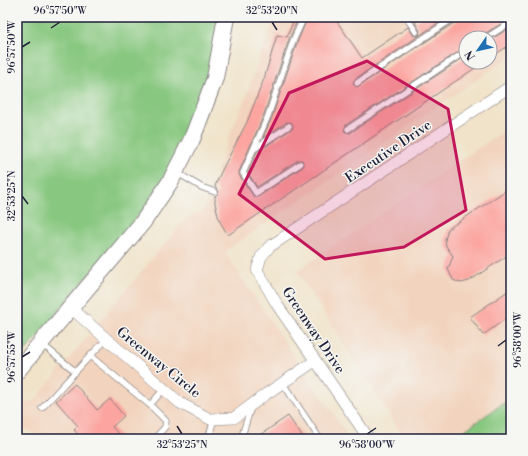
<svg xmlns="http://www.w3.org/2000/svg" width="528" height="456" viewBox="0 0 528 456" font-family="'Libre Bodoni',serif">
<rect width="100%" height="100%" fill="#f6f6f2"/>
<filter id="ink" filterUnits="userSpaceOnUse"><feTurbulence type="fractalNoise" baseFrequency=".025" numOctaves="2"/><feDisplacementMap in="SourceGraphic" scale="8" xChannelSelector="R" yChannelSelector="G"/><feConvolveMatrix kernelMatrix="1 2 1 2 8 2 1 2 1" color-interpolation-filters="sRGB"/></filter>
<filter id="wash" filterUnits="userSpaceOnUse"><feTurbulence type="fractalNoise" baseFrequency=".012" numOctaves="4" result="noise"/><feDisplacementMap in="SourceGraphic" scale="16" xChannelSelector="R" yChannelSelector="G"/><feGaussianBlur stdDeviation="0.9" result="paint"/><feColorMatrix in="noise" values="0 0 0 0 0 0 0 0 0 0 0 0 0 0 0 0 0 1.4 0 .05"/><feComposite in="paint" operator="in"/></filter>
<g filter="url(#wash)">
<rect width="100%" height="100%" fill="#f0e3c9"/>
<g fill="#f2d4be" fill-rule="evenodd">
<path d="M277,17H511V56L224,252L350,439H40L18,424L17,405L34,401L186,218L204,211L230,134L247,95L262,49ZM466,38H490V62H466Z"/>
<polygon points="511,126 511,399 450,439 405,439 297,271"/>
</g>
<g fill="#87c77f" stroke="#54745d">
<polygon points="17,17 219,17 206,85 193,122 173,162 151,200 17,361"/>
<polygon points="511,398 511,439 452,439"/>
</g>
<g id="blocks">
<g fill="#fca49f">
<polygon points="295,17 299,17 289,39 264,114 239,172 239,175 254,197 258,197 304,166 302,160 298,160 257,187 248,173 257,152 293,128 292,123 287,122 263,138 272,117 297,43 308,17 334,17 362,58 408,27 414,36 419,35 420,31 415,22 423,17 447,17 355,79 353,84 357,87 457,21 459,17 511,18 484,34 482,38 466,38 466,47 346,125 344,131 350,133 466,56 466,62 484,62 228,235 219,220 215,203 215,196 219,192 215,186 222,170 247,122 264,79 277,35 287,37"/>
<polygon points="511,27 511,44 490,58 490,40"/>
<polygon points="511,187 511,253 469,281 461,283 453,280 448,269 453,256 446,246 445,240 448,229"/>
<polygon points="511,289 511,315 483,335 470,317"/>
<polygon points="75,384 97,410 110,399 124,416 112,427 123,439 82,439 74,430 78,426 56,401"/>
<polygon points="288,416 304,439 254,439"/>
</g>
</g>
</g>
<g filter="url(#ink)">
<use href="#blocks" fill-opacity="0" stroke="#898282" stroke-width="1"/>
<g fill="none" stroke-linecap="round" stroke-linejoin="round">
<g stroke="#898282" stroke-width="7">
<g id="lane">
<polyline points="406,17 416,32"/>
<polyline points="486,38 511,22"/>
<polyline points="357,83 455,17"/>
<polyline points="348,129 466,51"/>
<polyline points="254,149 289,126"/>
<polyline points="300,164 256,193 243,173 268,116 293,41 304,17"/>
<polyline points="176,172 201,187 215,192"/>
<polyline points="107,339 90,356 150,405"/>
<polyline points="42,344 76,372"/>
<polyline points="282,382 320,439"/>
<polyline points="42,408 90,356"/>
<polyline points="154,439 165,427 166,421 150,405 164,389"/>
<polyline points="208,439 214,419"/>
<polyline points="241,439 251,407"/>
</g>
</g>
<g stroke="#898282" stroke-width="12">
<g id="street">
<polyline points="71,308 180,403 210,419 234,418 266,394 315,361"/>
<polyline points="369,439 278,306 257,270 261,257 269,247 511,86"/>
</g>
</g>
<g stroke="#898282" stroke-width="18">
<polyline id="secondary" points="17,371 143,222 170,182 192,139 215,78 226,17"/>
</g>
<use href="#lane" stroke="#fff" stroke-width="5.5"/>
<use href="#street" stroke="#fff" stroke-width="11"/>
<use href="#secondary" stroke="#fff" stroke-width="16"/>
</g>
</g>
<path fill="#c2185b" fill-opacity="0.2" stroke="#c2185b" stroke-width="3" stroke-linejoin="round" d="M367,61L448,109L466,210L404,247L325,259L239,194L289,93Z"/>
<path fill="none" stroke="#22223b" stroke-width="1.5" d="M272,22L277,30M51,28L60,22M22,47L30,42M22,196L28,204M498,346L506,340M22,357L30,352M177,426L182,434M367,434L376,428"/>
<g text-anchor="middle" stroke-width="3" stroke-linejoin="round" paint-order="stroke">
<g font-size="14" fill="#22223b" stroke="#f6f6f2">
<text transform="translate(388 151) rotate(-34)" y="5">Executive Drive</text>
<text transform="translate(314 330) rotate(56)" y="5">Greenway Drive</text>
<text transform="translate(159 362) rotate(39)" y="5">Greenway Circle</text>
</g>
</g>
<rect width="528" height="456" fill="none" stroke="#f6f6f2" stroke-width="44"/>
<g transform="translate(478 50) rotate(236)"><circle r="19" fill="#f6f6f2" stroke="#a1a1a9"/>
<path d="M0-3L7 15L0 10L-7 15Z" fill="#1f6fb2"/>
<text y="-6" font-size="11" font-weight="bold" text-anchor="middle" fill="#22223b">N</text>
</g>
<rect x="22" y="22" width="484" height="412" fill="none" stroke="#22223b" stroke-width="1.5"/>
<g font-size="10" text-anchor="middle" fill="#22223b">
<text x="60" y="14">96°57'50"W</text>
<text x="272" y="14">32°53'20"N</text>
<text transform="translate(11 47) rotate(-90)" y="4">96°57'50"W</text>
<text transform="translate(11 196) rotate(-90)" y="4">32°53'25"N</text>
<text transform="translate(517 340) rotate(-90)" y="4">96°58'00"W</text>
<text transform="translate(11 357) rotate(-90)" y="4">96°57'55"W</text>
<text x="182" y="448">32°53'25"N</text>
<text x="367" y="448">96°58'00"W</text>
</g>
</svg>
